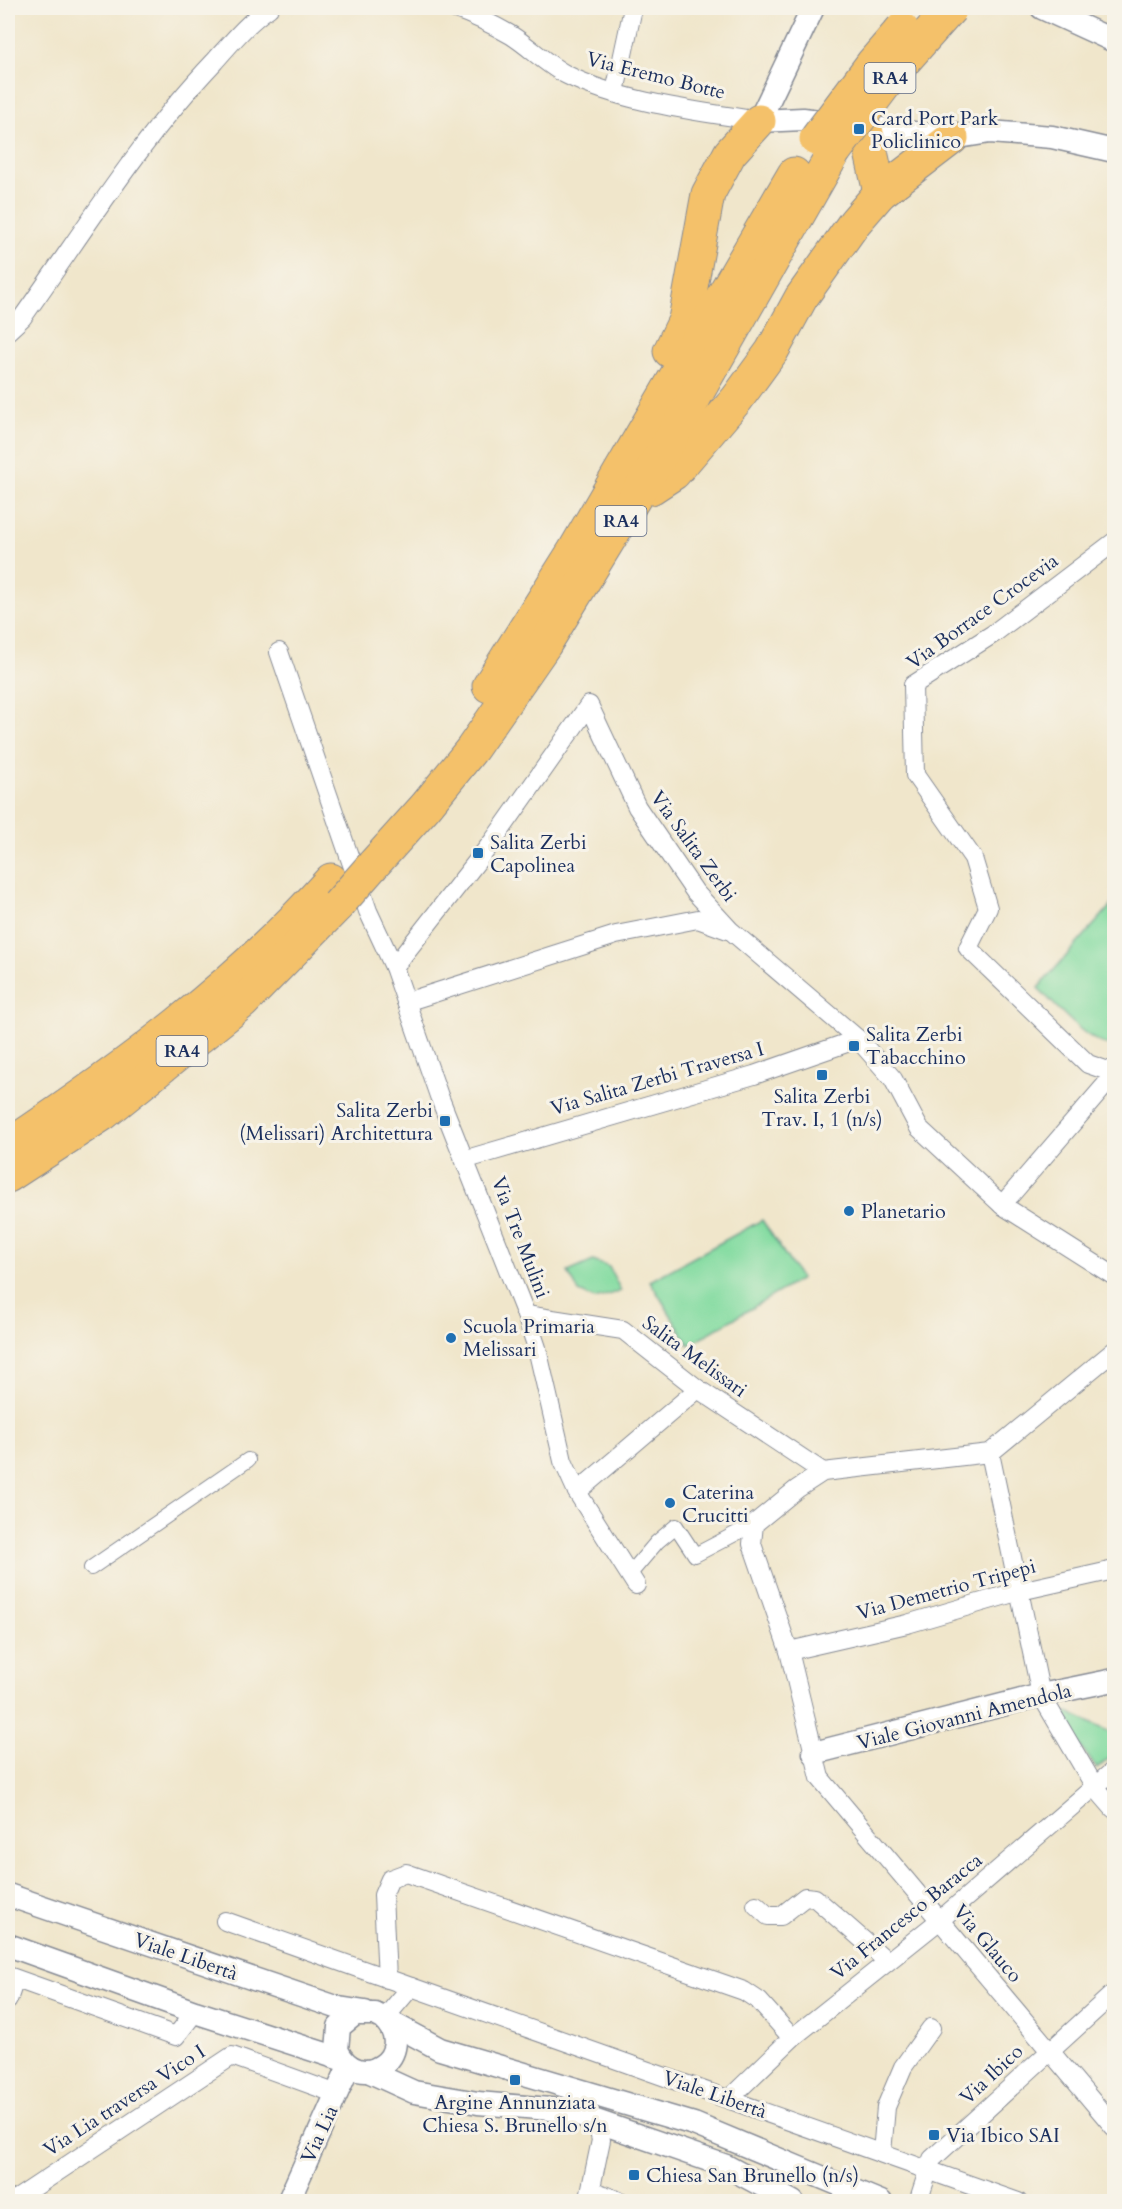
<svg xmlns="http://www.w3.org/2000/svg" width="1122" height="2209" viewBox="0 0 1122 2209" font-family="Cardo,serif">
<rect width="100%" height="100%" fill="#f7f3e8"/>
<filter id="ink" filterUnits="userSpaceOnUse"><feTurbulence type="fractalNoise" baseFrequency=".0167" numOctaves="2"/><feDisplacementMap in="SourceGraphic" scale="12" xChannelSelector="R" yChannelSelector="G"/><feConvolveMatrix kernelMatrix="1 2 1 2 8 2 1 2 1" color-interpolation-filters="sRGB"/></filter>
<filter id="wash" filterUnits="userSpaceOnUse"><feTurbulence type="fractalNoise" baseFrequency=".008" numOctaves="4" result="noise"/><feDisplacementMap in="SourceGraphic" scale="24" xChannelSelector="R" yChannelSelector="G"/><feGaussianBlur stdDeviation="1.35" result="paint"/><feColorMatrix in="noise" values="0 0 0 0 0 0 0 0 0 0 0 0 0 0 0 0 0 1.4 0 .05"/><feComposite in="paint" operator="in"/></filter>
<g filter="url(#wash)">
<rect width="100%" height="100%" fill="#f0e6cb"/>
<g fill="#83dba0" stroke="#4f857f" stroke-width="1.5">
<path d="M1114,902V1045C1091,1048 1055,1004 1038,988Z"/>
<polygon points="762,1220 801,1279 689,1345 650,1281"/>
<polygon points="593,1261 609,1267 621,1291 595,1299 579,1292 568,1272"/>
<polygon points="1068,1712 1114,1734 1114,1754 1097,1769 1058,1716"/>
</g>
</g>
<g filter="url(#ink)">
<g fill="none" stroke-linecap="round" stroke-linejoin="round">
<g stroke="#868a94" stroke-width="16">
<g id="pedestrian">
<polyline points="91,1568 248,1460"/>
<polyline points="629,1575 657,1542 676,1526 695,1555 754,1524"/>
</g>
</g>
<g stroke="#868a94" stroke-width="20">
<g id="minor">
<path d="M453,8C473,15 492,24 511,35C530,47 547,65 567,75C623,103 698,111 759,121"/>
<polyline points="615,92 633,8"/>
<path d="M8,331L22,318C84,231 140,140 214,62C231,43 248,22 269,8"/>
<polyline points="1114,542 993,634 913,685 915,775 973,858 988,908 968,948 1088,1064 1114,1073"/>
<polyline points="279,652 368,911 394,967 439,1096 526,1315 537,1348 563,1461 577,1492 636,1585"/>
<polyline points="394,967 493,841 589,705 637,807 695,892 730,930 858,1039 893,1079 919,1128 1002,1205 1114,1276"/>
<polyline points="406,1002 616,935 698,919 728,930"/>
<polyline points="467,1159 754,1075 858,1039"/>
<polyline points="1002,1205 1114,1075"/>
<polyline points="526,1315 623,1330 698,1389 823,1472"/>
<polyline points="1114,1351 990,1453 823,1472 797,1489 754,1524 752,1544 789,1651 820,1778 1114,2127"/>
<polyline points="990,1453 1041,1695 1095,1787 1114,1809"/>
<polyline points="577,1492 698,1389"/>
<polyline points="789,1651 907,1624 1020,1591 1114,1570"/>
<polyline points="756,1905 768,1916 781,1916 805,1897 815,1898 887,1961"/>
<polyline points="225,1921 1018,2202"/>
<polyline points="8,1976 176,2036 195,2012"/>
<polyline points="387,1979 383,1895 390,1879 406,1873 744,1991 759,2001 792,2038"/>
<polyline points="8,2000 15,1979"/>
<polyline points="384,2019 411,1987"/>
<polyline points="729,2099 792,2038 940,1920 1114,1770"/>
<polyline points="882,2153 886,2107 903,2067 931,2028"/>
<polyline points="591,2190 622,2202"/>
<polyline points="12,2202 232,2056 337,2094"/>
<polyline points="588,2202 601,2140 596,2121"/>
<polyline points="918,2202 932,2159 1114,1993"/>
</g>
</g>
<g stroke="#868a94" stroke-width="25">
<g id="tertiary">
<polyline points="813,8 759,121 803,119 952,138 990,132 1052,137 1114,151"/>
<polyline points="1042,8 1114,41"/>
<polyline points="814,1753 1041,1695 1114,1680"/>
<polyline points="8,1895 339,2008 365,2012"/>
<polyline points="8,1945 195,2012 341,2059"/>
<path d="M384,2019C419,2053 360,2098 337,2050L339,2027L355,2014H375L440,2049L694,2124L881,2202"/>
<polyline points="368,2071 414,2092 478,2103 562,2110 596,2121 726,2166 793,2202"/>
<polyline points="288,2202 349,2066"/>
</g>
</g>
<g stroke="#868a94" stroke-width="35">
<g id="motorway">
<polyline points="866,129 880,193"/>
<polyline points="670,351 685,320 708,194 730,153 759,121"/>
<polyline points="651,488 674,473 737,399 772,351 801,298 855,222 880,193 952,138"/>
<polyline points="489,686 574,551 794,174"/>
<polyline points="373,865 426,806 472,749 545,644 676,430 834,152"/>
<path d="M8,1146C126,1067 236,986 331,880"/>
<polyline points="8,1176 103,1114 243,1002 338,905"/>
</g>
</g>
<use href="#pedestrian" stroke="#fff" stroke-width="14"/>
<use href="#minor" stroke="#fff" stroke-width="18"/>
<use href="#tertiary" stroke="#fff" stroke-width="22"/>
<use href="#motorway" stroke="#f4c16a" stroke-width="33"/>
<g stroke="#868a94" stroke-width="35" stroke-linecap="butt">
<g id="motorway-bridge">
<polyline points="816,139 872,64 902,29"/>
<polyline points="834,152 895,71 951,8"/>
<polyline points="338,905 373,865"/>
</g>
</g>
<use href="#motorway-bridge" stroke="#f4c16a" stroke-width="33"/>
</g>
</g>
<g fill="#1f6fb2" stroke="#f7f3e8" stroke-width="2">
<rect x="853" y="123" width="12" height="12" rx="3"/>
<rect x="472" y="847" width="12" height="12" rx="3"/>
<rect x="848" y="1040" width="12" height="12" rx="3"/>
<rect x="816" y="1069" width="12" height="12" rx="3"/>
<rect x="439" y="1115" width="12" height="12" rx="3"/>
<circle cx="849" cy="1211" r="6"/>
<circle cx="451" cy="1338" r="6"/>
<circle cx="670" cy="1503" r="6"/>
<rect x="509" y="2074" width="12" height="12" rx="3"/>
<rect x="928" y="2129" width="12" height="12" rx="3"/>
<rect x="628" y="2169" width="12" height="12" rx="3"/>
</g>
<g text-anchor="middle" stroke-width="6" stroke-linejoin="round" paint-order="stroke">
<g fill="#f7f3e8" stroke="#5d6a87" stroke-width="1.5">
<rect x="864.5" y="63" width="51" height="30" rx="4.5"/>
<rect x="595.5" y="506" width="51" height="30" rx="4.5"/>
<rect x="156.5" y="1036" width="51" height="30" rx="4.5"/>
</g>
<g font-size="18" font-weight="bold" fill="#1b2f5e">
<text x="890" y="84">RA4</text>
<text x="621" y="527">RA4</text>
<text x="182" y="1057">RA4</text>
</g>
<g font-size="20" fill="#1b2f5e" stroke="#f7f3e8">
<text transform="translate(656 75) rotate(14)" y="7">Via Eremo Botte</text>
<text transform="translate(982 611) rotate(-36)" y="7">Via Borrace Crocevia</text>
<text transform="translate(694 846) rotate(54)" y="7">Via Salita Zerbi</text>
<text transform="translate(657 1078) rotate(-16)" y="7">Via Salita Zerbi Traversa I</text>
<text transform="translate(521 1237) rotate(69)" y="7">Via Tre Mulini</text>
<text transform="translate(695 1356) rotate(36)" y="7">Salita Melissari</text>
<text transform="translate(946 1589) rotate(-15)" y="7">Via Demetrio Tripepi</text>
<text transform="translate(964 1716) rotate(-14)" y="7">Viale Giovanni Amendola</text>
<text transform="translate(906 1916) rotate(-39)" y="7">Via Francesco Baracca</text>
<text transform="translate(988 1943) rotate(50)" y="7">Via Glauco</text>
<text transform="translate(186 1956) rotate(19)" y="7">Viale Libertà</text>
<text transform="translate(991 2074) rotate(-43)" y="7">Via Ibico</text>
<text transform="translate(715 2094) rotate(19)" y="7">Viale Libertà</text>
<text transform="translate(124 2100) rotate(-33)" y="7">Via Lia traversa Vico I</text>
<text transform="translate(319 2134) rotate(-65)" y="7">Via Lia</text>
</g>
<g font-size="20" fill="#1b2f5e" stroke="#f7f3e8" text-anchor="start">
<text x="871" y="125">Card Port Park<tspan x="871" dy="23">Policlinico</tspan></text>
<text x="490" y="849">Salita Zerbi<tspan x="490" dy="23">Capolinea</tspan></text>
<text x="866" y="1041">Salita Zerbi<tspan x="866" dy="23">Tabacchino</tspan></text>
<text x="822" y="1103" text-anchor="middle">Salita Zerbi<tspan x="822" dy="23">Trav. I, 1 (n/s)</tspan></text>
<text x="433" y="1117" text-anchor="end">Salita Zerbi<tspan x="433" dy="23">(Melissari) Architettura</tspan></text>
<text x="861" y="1218">Planetario</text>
<text x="463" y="1333">Scuola Primaria<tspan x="463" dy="23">Melissari</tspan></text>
<text x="682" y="1499">Caterina<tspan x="682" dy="23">Crucitti</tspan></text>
<text x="515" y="2109" text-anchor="middle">Argine Annunziata<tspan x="515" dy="23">Chiesa S. Brunello s/n</tspan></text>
<text x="946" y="2142">Via Ibico SAI</text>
<text x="646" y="2182">Chiesa San Brunello (n/s)</text>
</g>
</g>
<rect width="1122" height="2209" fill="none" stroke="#f7f3e8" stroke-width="30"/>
</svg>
